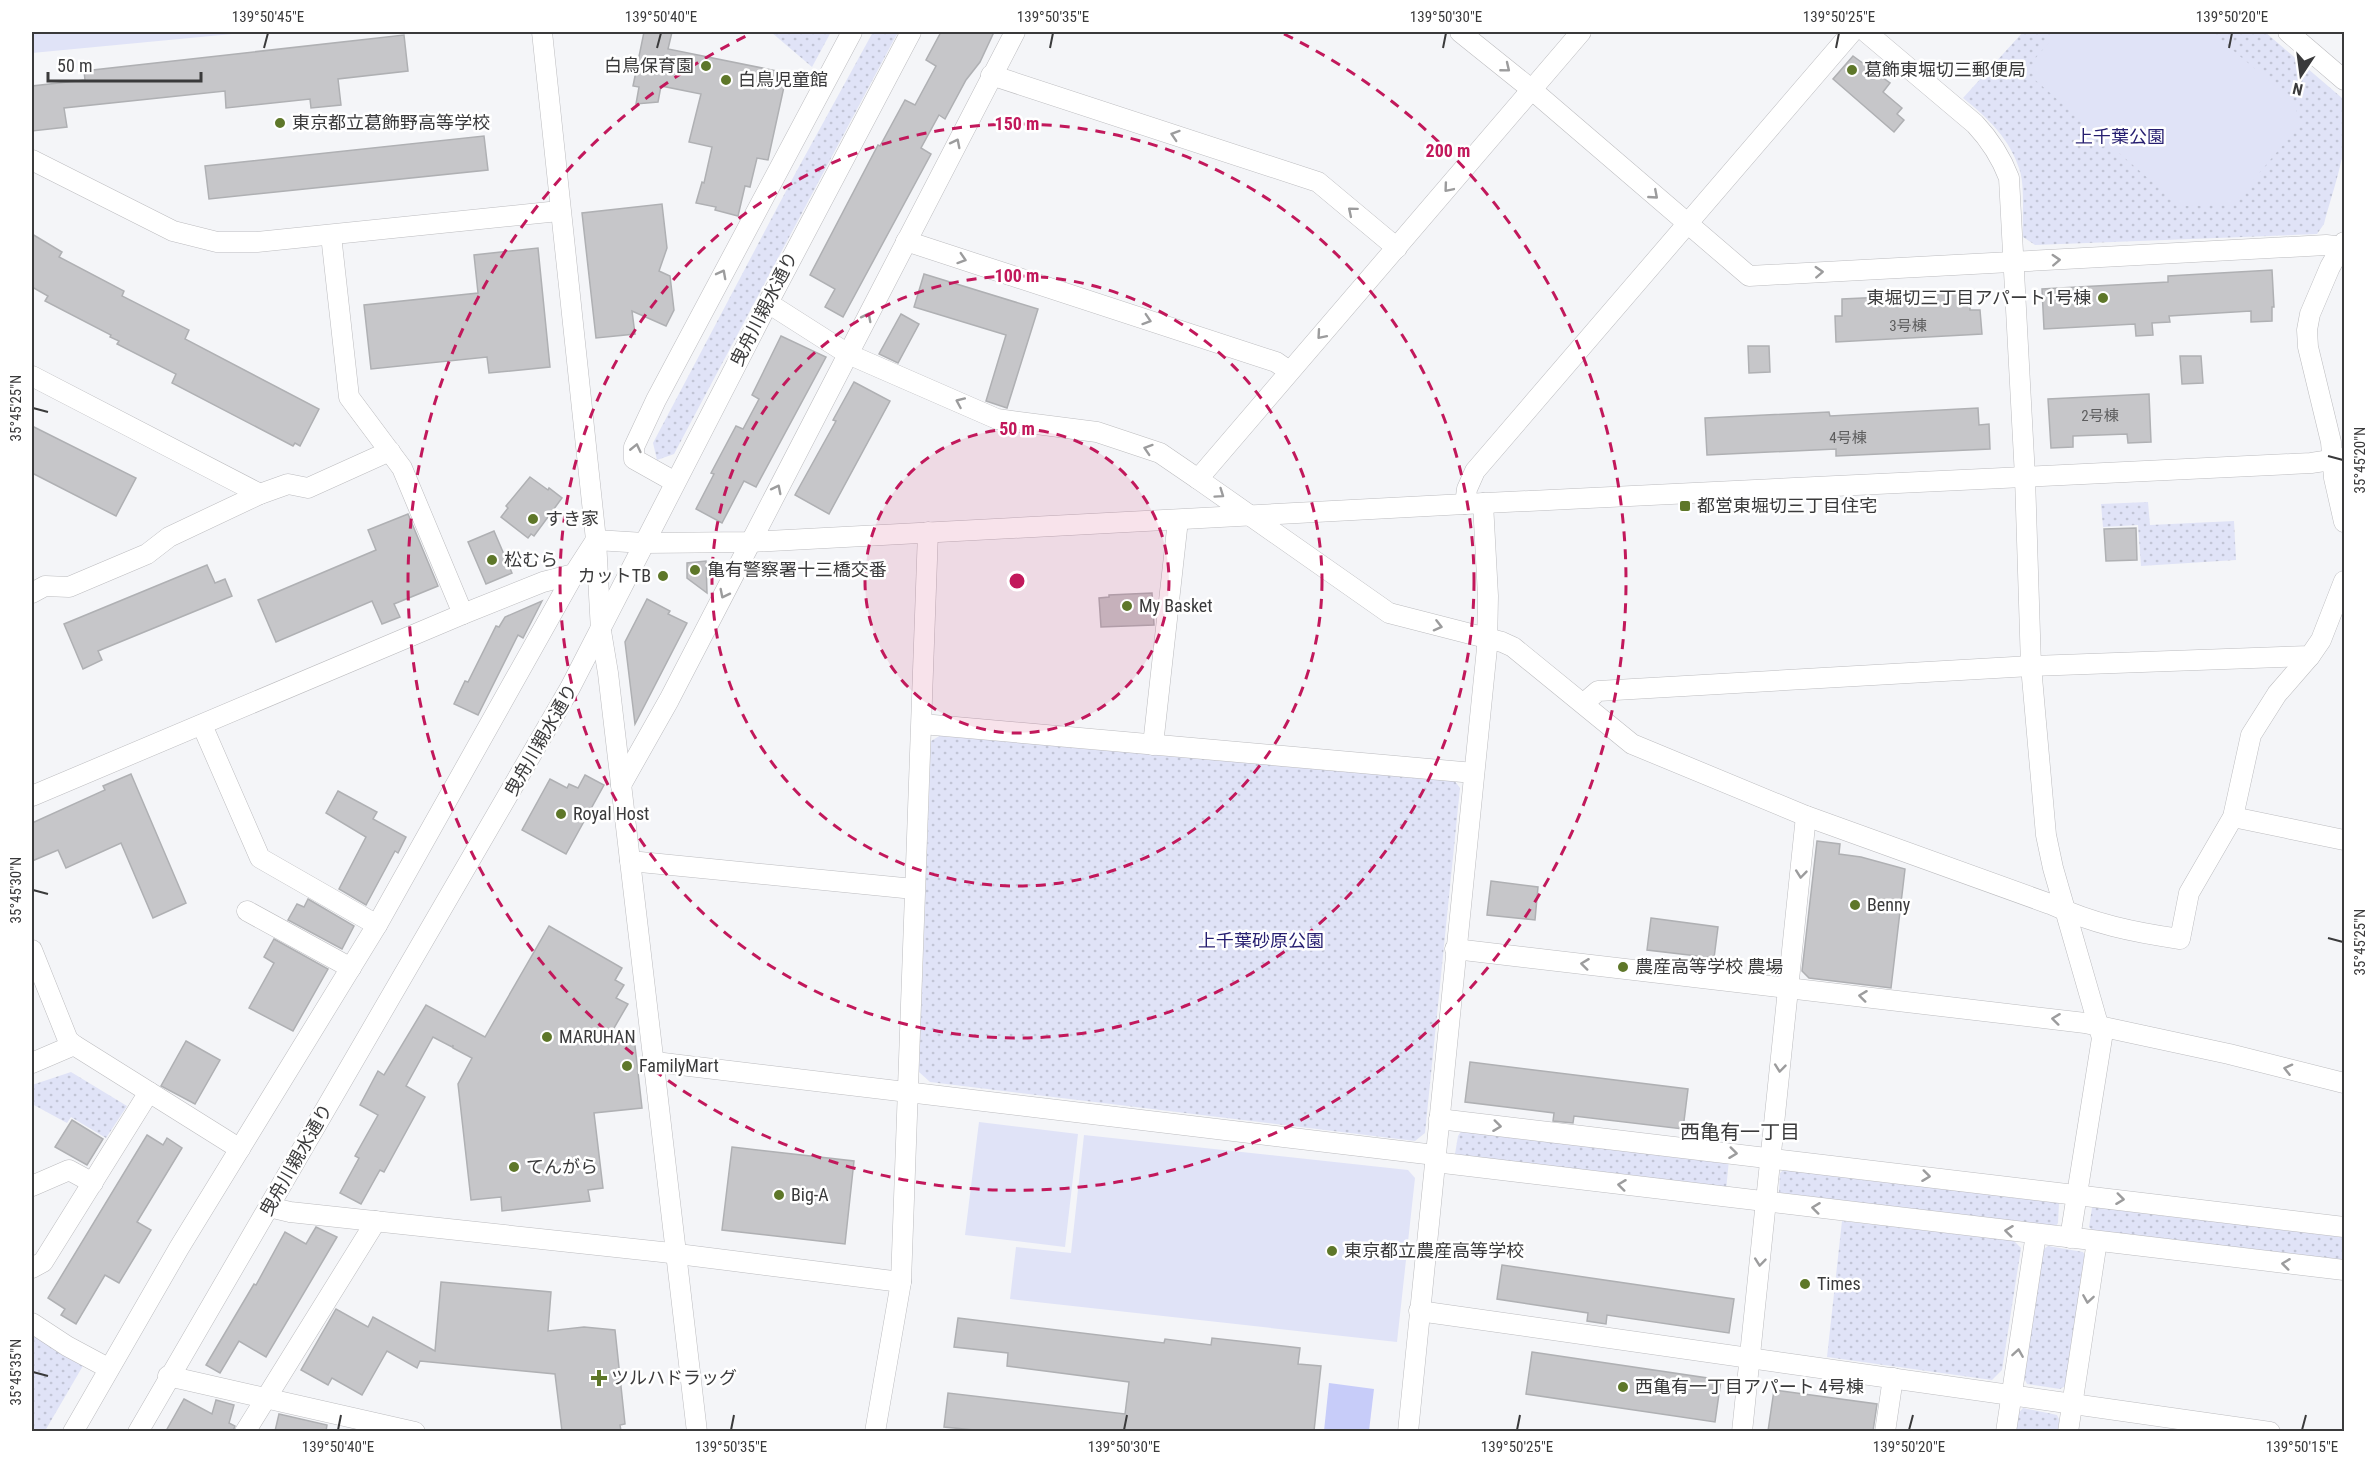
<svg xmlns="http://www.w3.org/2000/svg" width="2376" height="1463" viewBox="0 0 2376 1463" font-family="'Roboto Condensed','Noto Sans JP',sans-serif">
<defs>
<pattern id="grass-dots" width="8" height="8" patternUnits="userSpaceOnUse" patternTransform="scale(1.5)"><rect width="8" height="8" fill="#e0e3f7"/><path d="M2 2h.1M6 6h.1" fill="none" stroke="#c1c4d5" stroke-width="1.8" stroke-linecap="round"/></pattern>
</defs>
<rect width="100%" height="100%" fill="#f4f5f8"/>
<g fill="url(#grass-dots)">
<polygon points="771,32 831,32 812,67"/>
<polygon points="873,32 898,32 674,454 657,460 653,443 795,174"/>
<path d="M2023,32H2265L2342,98C2354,137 2334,185 2324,224L2317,234L2035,245L2023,237C2022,217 2025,189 2020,171C2010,139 1989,119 1963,98Z"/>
<polygon points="2148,502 2150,525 2234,521 2236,560 2141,566 2138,525 2103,527 2101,504"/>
<polygon points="941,735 1451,776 1460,788 1425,1133 1415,1141 930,1082 919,1072 931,741"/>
<polygon points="71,1072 127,1106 106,1138 71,1117 67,1123 32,1104 32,1085"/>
<polygon points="1462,1130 1729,1160 1726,1190 1461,1160 1455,1154 1458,1136"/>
<polygon points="1787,1167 2059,1203 2058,1223 2053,1230 1779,1193 1780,1173"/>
<polygon points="2096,1205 2344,1235 2344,1262 2094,1232 2089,1227 2092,1208"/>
<polygon points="1842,1221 2013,1240 2021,1248 2002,1370 1992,1380 1827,1357"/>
<polygon points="2048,1246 2083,1252 2088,1261 2069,1384 2060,1389 2027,1384 2022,1374 2041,1251"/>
<polygon points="32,1333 84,1364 45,1431 32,1432"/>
<polygon points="2023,1408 2057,1415 2062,1426 2061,1431 2014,1432 2016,1416"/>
</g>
<g fill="#e0e3f7">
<polygon points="32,32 253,32 32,53"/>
<polygon points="2058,32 2211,32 2295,102 2299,126 2232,205 2180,206 2034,79 2033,61"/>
<polygon points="979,1122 1078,1134 1065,1247 965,1235"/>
<polygon points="1084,1135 1408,1170 1415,1178 1397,1342 1010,1299 1016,1247 1071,1253"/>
</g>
<polygon fill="#c7ccf9" points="1329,1383 1374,1389 1369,1431 1324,1431"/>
<g fill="#c6c6c9" stroke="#afb0b3" stroke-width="1.5">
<polygon points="644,32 672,32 668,49 787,73 768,160 757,158 750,187 745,186 738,216 715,210 716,207 696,203 702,182 704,183 712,147 689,142 701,94 661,86 658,102 636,104 639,87 633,86"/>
<polygon points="941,32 994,32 980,62 966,80 945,119 939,115 921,148 931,154 843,317 825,307 835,289 810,275 878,145 880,146 905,100 915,105 936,66 926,60"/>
<polygon points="404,35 408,71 338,79 341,105 311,108 310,99 226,108 225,91 64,108 67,127 32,131 32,86 85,80 84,71"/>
<polygon points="1853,56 1890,83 1883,92 1902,108 1897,114 1904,120 1894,132 1833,79"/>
<polygon points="484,136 488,170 209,199 205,166"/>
<polygon points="662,204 667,248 659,271 670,276 674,310 666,326 632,311 635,334 596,338 582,213"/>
<polygon points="32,234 62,252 59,257 124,291 122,296 189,330 185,339 319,409 300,446 295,443 293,446 172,383 176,374 117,344 119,341 110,337 111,335 45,301 48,296 32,287"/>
<polygon points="538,248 550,367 489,373 487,357 371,369 364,305 478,293 474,255"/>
<polygon points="2272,270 2274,307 2272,307 2272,321 2251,322 2251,311 2169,316 2170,322 2152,323 2153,335 2136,336 2135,324 2044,329 2042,289 2168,282 2168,276"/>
<polygon points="924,274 1038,309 1007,408 986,401 1006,335 914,307"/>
<polygon points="1970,293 1970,310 1980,310 1982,334 1836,342 1835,316 1842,316 1842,299"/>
<polygon points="901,314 919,324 898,363 879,354"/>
<polygon points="781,336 826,357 756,487 744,481 722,523 696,509 714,474 711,473 736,426 743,429 759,399 752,395"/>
<polygon points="1748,346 1769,346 1770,372 1749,373"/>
<polygon points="2180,356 2201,356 2203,383 2182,384"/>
<polygon points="854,382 890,401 829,514 795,495 836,421 833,420"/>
<polygon points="2149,394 2151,442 2128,443 2127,434 2073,436 2073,447 2051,448 2048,399"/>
<polygon points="1978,408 1979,425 1989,424 1990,449 1836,456 1836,449 1707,455 1705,418 1829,412 1830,416"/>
<polygon points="32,426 136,478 116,516 32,473"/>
<polygon points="530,477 548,490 549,488 562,498 534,536 531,534 528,538 501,517 508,508 506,506"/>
<polygon points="408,514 438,586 394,604 400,617 382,624 372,601 276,642 258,600 376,550 368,530"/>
<polygon points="2136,528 2137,560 2106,561 2104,529"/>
<polygon points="494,531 512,573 486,584 468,542"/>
<polygon points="706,561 707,593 687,578 687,563"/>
<polygon points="207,565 215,583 225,579 232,596 98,651 102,660 83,669 64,624"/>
<polygon points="1152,593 1154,625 1101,627 1099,598 1109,597 1109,595"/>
<polygon points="647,599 670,611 668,614 687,623 635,724 625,642"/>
<polygon points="542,601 523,638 518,635 478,715 454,704 465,681 468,682 496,626 499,627 505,617"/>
<polygon points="131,774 186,903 153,918 121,843 66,868 58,850 32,861 32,823 105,790 103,786"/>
<polygon points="585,775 604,785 566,854 522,830 550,779 567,788 569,784 578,788"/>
<polygon points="338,791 377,812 373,819 406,837 398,853 395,851 366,905 339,889 366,837 326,813"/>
<polygon points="1817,841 1840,844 1839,854 1861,857 1905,869 1891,988 1809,978 1802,971"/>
<polygon points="1491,881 1538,887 1535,920 1487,915"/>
<polygon points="308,899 354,926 342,949 288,920 297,904 304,907"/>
<polygon points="1651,918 1718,927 1714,958 1647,950"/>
<polygon points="549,926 622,968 615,980 624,985 616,998 628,1004 607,1040 634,1037 642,1108 594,1113 603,1188 588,1190 590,1201 502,1211 501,1197 471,1200 458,1084 472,1058 453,1048 453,1045 452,1047 433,1037 406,1086 425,1097 384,1172 380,1170 361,1204 340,1193 359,1158 355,1156 378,1115 360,1105 378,1071 384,1075 426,1005 485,1037"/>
<polygon points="274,939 328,969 293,1031 249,1008 274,963 264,957"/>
<polygon points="186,1041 220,1060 195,1104 161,1086"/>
<polygon points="1470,1062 1688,1089 1683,1129 1574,1116 1573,1123 1553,1121 1554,1113 1465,1102"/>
<polygon points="72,1120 103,1139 87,1165 55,1147"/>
<polygon points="147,1135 163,1145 167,1138 182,1148 137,1222 151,1230 119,1283 105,1275 76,1324 61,1315 65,1309 48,1298"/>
<polygon points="732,1147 854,1161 845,1244 722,1230"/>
<polygon points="316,1227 337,1237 266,1357 239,1341 220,1373 206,1365 254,1284 256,1285 285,1232 306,1244"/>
<polygon points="1502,1265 1734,1299 1729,1333 1607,1315 1606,1324 1587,1321 1588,1313 1497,1299"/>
<polygon points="441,1282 551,1292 548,1331 584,1327 615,1330 625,1424 620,1425 621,1431 562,1431 555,1374 420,1361 417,1368 387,1351 362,1395 332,1378 328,1385 301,1370 336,1309 368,1327 373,1317 435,1351"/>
<polygon points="958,1318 1164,1343 1165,1339 1211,1345 1212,1338 1300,1348 1298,1364 1321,1366 1314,1431 984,1431 944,1427 948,1393 1125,1414 1129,1382 1007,1366 1008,1353 954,1347"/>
<polygon points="1532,1352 1721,1380 1715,1422 1526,1394"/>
<polygon points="1774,1390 1877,1404 1873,1431 1768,1431"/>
<polygon points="184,1399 212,1414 216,1400 234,1405 229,1423 235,1426 233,1431 166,1431"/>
<polygon points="279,1414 327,1425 326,1431 275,1431"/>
</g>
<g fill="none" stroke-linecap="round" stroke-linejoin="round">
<g stroke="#bcbcbf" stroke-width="21">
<g id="minor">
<polyline points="542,32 596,540 601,631 608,673 697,1432"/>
<polyline points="1460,32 1531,89 1749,276 2326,245 2344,247"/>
<path d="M1581,32L1198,479L1389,613L1502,642L1513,647L1632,744L1806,816L2050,904C2094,924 2132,932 2180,939L2189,893L2233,817L2251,735L2277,694L2310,656"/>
<path d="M1866,32L1975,124C1991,141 2001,157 2009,178L2025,477L2031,666L2046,835L2053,868L2102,1038L2070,1238"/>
<polyline points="2288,32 2344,80"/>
<polyline points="991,75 1318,182 1397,248"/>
<polyline points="32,160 173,231 217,242 257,242 559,211"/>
<polyline points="331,235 349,397 402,468 463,614"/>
<polyline points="906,241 1276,362 1289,371"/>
<polyline points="2344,242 2330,267 2310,314 2307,330 2308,347 2331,442 2334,478 2344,522"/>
<polyline points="768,303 848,354 997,419 1097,432 1160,453 1198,479"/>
<polyline points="32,376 260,494"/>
<polyline points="675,482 634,459 634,447 656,400 852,32"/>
<polyline points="1465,504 1467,489 1475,471 1852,32"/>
<polyline points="32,593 45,586 69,587 147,554 169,537 260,494 288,484 308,488 390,451"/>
<polyline points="1584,703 1598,691 2031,666 2310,656 2321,640 2344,581"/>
<polyline points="922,724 1474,773"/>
<polyline points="202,725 260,858 377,925"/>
<polyline points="1153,745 1178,520"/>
<polyline points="621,785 669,700 1015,32"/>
<polyline points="32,796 463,614 543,582 574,574 596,540 644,543 750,542 1465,504 2311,463 2344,458"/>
<polyline points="2233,817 2344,840"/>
<polyline points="630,861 914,889"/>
<polyline points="247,911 351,968"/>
<polyline points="1455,949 2085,1023 2229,1054 2344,1083"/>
<polyline points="32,950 68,1040 74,1045 240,1149"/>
<polyline points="655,1062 1435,1155"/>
<polyline points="32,1063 74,1045"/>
<polyline points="1439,1119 2344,1227"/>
<polyline points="1435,1162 2344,1270"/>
<polyline points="32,1186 69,1170 93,1183"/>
<polyline points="269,1207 290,1212 662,1252 901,1282"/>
<polyline points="32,1268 43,1262 149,1092"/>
<polyline points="1419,1311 2270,1432"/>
<polyline points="32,1323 67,1346 108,1368"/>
<polyline points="168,1376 415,1432"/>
<polyline points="73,1432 179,1248 377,925 574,574"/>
<polyline points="138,1432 570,688 768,303 911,32"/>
<polyline points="245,1432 376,1221"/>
<polyline points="875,1432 901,1282 928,532"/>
<polyline points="1408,1432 1487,648 1488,596 1483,503"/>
<polyline points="1742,1432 1806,816"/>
<polyline points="1885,1432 1893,1378"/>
<polyline points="2006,1432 2036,1234"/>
<polyline points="2068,1432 2097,1241"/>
</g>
</g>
<use href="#minor" stroke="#fff" stroke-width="20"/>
</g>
<defs><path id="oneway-chevron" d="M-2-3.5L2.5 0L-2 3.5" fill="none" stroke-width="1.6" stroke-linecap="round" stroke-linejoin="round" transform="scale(1.5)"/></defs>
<g stroke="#9c9c9d">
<use href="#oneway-chevron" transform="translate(1506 68) rotate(39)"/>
<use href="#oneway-chevron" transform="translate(1175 135) rotate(-162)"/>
<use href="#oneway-chevron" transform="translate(956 143) rotate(-63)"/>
<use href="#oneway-chevron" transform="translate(1448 188) rotate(130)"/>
<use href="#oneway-chevron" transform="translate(1654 195) rotate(41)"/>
<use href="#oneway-chevron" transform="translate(1352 211) rotate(-140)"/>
<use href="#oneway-chevron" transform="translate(962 259) rotate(18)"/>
<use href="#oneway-chevron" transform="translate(2056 260) rotate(-3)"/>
<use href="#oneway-chevron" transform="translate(1819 272) rotate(-3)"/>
<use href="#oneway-chevron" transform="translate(722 274) rotate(-62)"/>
<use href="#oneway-chevron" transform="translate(867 317) rotate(-63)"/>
<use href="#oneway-chevron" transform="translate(1147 320) rotate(18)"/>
<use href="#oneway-chevron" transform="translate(1321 335) rotate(131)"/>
<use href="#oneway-chevron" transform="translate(960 402) rotate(-156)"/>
<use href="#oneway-chevron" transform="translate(636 448) rotate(-77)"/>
<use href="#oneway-chevron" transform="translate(1148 449) rotate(-162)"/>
<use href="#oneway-chevron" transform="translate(777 489) rotate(-63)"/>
<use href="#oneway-chevron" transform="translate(1220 494) rotate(35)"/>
<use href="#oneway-chevron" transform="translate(724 594) rotate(117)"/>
<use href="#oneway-chevron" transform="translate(1438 626) rotate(14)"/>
<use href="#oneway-chevron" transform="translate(1801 874) rotate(96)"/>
<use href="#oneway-chevron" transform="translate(1585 964) rotate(-173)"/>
<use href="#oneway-chevron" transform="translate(1863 996) rotate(-173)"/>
<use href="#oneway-chevron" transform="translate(2056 1019) rotate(-173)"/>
<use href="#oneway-chevron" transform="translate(1780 1068) rotate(96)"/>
<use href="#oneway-chevron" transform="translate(2288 1069) rotate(-166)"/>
<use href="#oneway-chevron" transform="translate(1497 1126) rotate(7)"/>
<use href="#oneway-chevron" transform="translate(1733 1153) rotate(7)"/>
<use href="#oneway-chevron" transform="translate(1926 1176) rotate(7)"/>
<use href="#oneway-chevron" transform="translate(1622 1185) rotate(-173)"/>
<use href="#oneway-chevron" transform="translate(2120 1199) rotate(7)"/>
<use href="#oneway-chevron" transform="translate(1816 1208) rotate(-173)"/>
<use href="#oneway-chevron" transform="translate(2009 1231) rotate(-173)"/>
<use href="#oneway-chevron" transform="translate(1760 1262) rotate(96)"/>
<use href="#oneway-chevron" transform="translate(2286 1264) rotate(-173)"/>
<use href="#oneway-chevron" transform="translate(2088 1299) rotate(99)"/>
<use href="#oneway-chevron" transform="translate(2018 1353) rotate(-81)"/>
</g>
<path fill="none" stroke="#3a3a3b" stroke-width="2" d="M264,48L268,33M657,48L661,33M1050,48L1053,33M1443,48L1446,33M1836,48L1839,33M2229,48L2232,33M33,408L48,412M2328,456L2343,460M33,890L48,894M2328,938L2343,942M33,1372L48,1376M338,1430L341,1415M731,1430L734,1415M1124,1430L1127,1415M1517,1430L1520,1415M1909,1430L1913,1415M2302,1430L2306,1415"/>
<circle cx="1017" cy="581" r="152" fill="#c2185b" fill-opacity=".12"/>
<g fill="none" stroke="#c2185b" stroke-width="3" stroke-dasharray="10 8">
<circle cx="1017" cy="581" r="152"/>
<circle cx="1017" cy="581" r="305"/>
<circle cx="1017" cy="581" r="457"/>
<path d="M1284 34A609 609 0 1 1 750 34"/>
</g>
<g fill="#5e7729" stroke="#fff" stroke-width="2">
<circle cx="706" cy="66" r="6"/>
<circle cx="1852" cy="70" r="6"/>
<circle cx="726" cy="80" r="6"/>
<circle cx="280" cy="123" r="6"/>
<circle cx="2103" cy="298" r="6"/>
<rect x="1679" y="500" width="12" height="12" rx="3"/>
<circle cx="533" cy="519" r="6"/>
<circle cx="492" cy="560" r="6"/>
<circle cx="695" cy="570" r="6"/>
<circle cx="663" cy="576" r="6"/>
<circle cx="1127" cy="606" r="6"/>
<circle cx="561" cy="814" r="6"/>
<circle cx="1855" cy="905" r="6"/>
<circle cx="1623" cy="967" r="6"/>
<circle cx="547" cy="1037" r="6"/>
<circle cx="627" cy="1066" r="6"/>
<circle cx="514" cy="1167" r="6"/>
<circle cx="779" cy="1195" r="6"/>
<circle cx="1332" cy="1251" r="6"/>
<circle cx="1805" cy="1284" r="6"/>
<path d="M596 1369h6v6h6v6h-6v6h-6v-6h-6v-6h6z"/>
<circle cx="1623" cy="1387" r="6"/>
</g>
<g text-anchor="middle" stroke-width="5" stroke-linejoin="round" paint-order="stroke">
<g font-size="15" fill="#5d5d5e">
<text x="1908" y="331">3号棟</text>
<text x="2100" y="421">2号棟</text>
<text x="1848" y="443">4号棟</text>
</g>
<g font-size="18" fill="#3a3a3b" stroke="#fff" text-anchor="start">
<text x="694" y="72" text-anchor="end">白鳥保育園</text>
<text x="1864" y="76">葛飾東堀切三郵便局</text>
<text x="738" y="86">白鳥児童館</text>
<text x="292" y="129">東京都立葛飾野高等学校</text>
<text x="2091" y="304" text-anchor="end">東堀切三丁目アパート1号棟</text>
<text x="1697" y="512">都営東堀切三丁目住宅</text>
<text x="545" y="525">すき家</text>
<text x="504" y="566">松むら</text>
<text x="707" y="576">亀有警察署十三橋交番</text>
<text x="651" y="582" text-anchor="end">カットTB</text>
<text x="1139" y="612">My Basket</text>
<text x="573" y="820">Royal Host</text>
<text x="1867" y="911">Benny</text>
<text x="1635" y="973">農産高等学校 農場</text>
<text x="559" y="1043">MARUHAN</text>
<text x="639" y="1072">FamilyMart</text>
<text x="526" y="1173">てんがら</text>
<text x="791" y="1201">Big-A</text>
<text x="1344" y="1257">東京都立農産高等学校</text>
<text x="1817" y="1290">Times</text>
<text x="611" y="1384">ツルハドラッグ</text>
<text x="1635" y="1393">西亀有一丁目アパート 4号棟</text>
</g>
<g font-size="18" fill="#261e70" stroke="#fff">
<text x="2120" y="143">上千葉公園</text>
<text x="1261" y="947">上千葉砂原公園</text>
</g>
<g font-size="18" fill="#3a3a3b" stroke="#fff">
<text transform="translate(764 309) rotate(-63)" y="6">曳舟川親水通り</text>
<text transform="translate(541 740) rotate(-60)" y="6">曳舟川親水通り</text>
<text transform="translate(296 1160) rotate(-60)" y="6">曳舟川親水通り</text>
</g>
<g font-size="20" fill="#3a3a3b" stroke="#fff">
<text x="1740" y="1139">西亀有一丁目</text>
</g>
</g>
<circle cx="1017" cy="581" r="9" fill="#c2185b" stroke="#fff" stroke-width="3"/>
<g font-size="18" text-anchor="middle" font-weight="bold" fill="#c2185b" stroke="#fff" stroke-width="5" stroke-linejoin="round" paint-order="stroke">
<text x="1017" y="130">150 m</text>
<text x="1448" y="157">200 m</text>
<text x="1017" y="282">100 m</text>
<text x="1017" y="435">50 m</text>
</g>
<rect width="2376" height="1463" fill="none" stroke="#ffffff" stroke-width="66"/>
<g transform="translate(2301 75) rotate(193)" stroke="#ffffff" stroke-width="4.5" paint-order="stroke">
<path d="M0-4.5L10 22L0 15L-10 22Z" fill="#3a3a3b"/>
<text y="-9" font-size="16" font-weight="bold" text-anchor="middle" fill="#3a3a3b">N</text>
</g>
<path d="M48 72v9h153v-9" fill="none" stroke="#3a3a3b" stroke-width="3"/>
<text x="57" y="72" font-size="18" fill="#3a3a3b" stroke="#ffffff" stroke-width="4.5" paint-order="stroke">50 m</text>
<rect x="33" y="33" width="2310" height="1397" fill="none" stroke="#3a3a3b" stroke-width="2"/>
<g font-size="15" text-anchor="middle" fill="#3a3a3b">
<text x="268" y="22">139°50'45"E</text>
<text x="661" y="22">139°50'40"E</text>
<text x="1053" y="22">139°50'35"E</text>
<text x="1446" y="22">139°50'30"E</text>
<text x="1839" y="22">139°50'25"E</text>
<text x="2232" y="22">139°50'20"E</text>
<text transform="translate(16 408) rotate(-90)" y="5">35°45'25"N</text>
<text transform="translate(2360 460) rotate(-90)" y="5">35°45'20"N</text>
<text transform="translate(16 890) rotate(-90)" y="5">35°45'30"N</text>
<text transform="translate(2360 942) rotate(-90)" y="5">35°45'25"N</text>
<text transform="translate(16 1372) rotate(-90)" y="5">35°45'35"N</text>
<text x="338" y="1452">139°50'40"E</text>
<text x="731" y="1452">139°50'35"E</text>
<text x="1124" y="1452">139°50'30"E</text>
<text x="1517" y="1452">139°50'25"E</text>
<text x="1909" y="1452">139°50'20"E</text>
<text x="2302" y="1452">139°50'15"E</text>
</g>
</svg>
